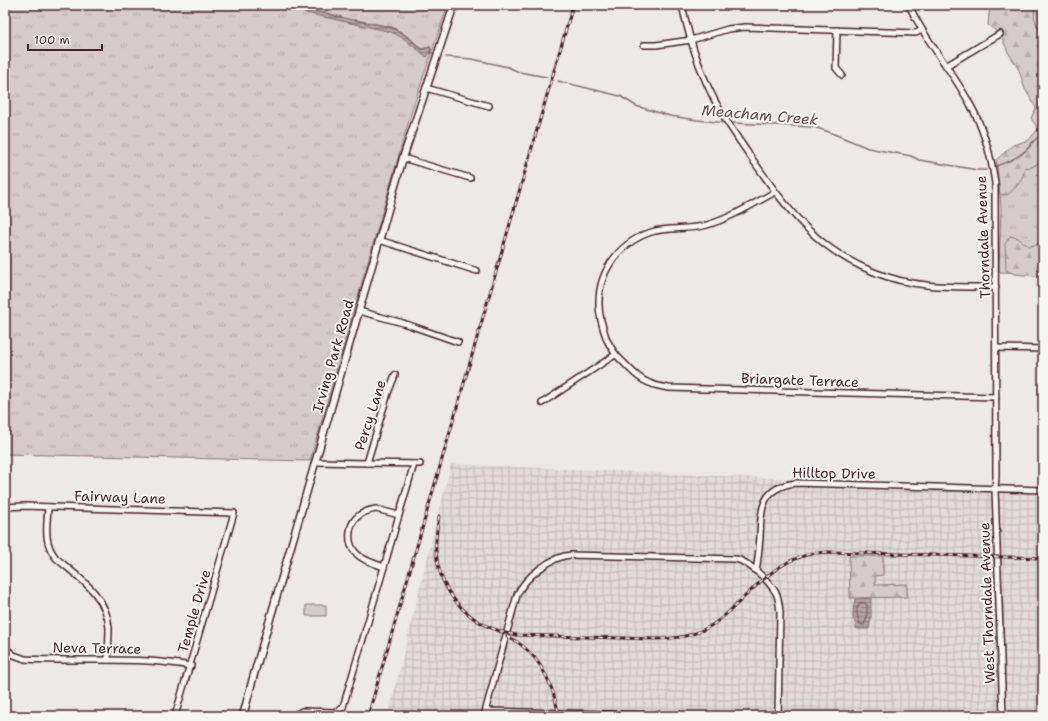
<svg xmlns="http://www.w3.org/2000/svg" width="1048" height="721" viewBox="0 0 1048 721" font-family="'Shantell Sans',sans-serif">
<defs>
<pattern id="industrial-grid" width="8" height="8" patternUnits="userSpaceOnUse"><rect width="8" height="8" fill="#e0dad8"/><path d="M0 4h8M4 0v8" fill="none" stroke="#c2bbba"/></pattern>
<pattern id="grass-tufts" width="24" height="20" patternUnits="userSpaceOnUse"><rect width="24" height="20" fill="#d4cbca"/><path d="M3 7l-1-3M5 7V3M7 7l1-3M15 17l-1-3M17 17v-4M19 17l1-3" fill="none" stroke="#b8aeae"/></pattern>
<pattern id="forest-firs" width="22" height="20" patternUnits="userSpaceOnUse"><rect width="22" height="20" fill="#d4cbca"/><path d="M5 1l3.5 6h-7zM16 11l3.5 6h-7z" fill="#b8aeae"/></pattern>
<pattern id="wetland-marsh" width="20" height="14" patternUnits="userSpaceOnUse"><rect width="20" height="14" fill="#d4cbca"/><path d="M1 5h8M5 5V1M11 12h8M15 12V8" fill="none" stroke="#b8aeae"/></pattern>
<pattern id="water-rules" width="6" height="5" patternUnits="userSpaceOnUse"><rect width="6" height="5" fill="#b1a2a3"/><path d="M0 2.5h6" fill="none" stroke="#928385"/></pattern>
</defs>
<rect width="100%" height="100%" fill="#ece9e6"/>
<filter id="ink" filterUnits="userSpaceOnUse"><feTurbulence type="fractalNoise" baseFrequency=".025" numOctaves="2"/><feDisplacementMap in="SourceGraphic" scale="8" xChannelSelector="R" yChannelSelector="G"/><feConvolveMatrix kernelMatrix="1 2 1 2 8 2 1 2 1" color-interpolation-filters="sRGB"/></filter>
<g filter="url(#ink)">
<polygon fill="url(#industrial-grid)" points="451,464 1043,490 1043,716 388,716"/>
<g fill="url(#grass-tufts)" stroke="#8f757a">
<polygon points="5,5 448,5 412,110 310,461 5,454"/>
<polygon points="1043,132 1043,273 999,272 1001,209 999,180"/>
</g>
<g fill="url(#forest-firs)" stroke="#8f757a">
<path d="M990,5H1031L1035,8L1037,27L1043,34V162H1040L1030,168L1025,167C1024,179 1017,187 1007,195L1000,194L996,160L1013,145L1029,140L1038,129L1031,118L1036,108L1025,89L1019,70L1008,52L1001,35L988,25Z"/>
<polygon points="1010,236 1018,238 1028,246 1037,245 1041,241 1043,242 1043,277 1015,274 1006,270 1005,244"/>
<polygon points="849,556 883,556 883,575 875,576 875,585 907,584 907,597 850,598"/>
</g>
<path fill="url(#wetland-marsh)" stroke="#8f757a" d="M1031,5H1043V34C1037,26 1032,18 1035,8Z"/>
<rect fill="#d4cbca" stroke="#8f757a" x="306" y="605" width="20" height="11"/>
<g fill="url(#water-rules)" stroke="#886e73">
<polygon points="279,5 291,5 353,20 392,27 403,33 421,49 423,49 430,47 431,49 429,55 427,57 403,38 391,32 288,9"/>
<path d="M871,598V617L869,629H858L856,628C856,623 854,622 853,617C853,611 854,605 855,599Z"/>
</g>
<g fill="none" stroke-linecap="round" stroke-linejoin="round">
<path stroke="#73535b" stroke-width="1" d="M860,603H865L867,605V617L864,625L860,624C858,618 854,609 860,603Z"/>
<g stroke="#886e73" stroke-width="1.5">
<polyline points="291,5 316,11"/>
<polyline points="322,12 341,17"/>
<path d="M355,20C384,26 399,25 421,49H423L430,47L431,49L430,53H433"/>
<polyline points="446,57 472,59 508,67 519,72 547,77"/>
<polyline points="558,81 620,96 636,106 670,116 697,120 727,123"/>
<polyline points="731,123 814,127 829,132 868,148 911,156 919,160 978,170 986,170"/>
<path d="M996,166C1010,161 1025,155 1032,143C1035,139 1040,136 1043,132"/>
</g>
<g stroke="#4a1f2b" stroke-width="8">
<g id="minor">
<path d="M682,5C690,42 701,77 720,110C731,129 743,146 755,163C788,211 818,250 874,272C915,289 953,287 996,287"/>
<path d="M909,5C925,41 952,70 970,104C984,129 991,155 995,183L996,477L995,489L1003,716"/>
<polyline points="837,30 836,68 842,75"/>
<polyline points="644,45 656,45 691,40 728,29 745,27 916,33 922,30"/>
<polyline points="946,66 1000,34"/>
<polyline points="426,88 489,106"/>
<polyline points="403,158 470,178"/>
<path d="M775,192C753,204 731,218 707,225C690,230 672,227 655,231C622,240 598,269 599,305C599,316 603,329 607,340C611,348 616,356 623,362C638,378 646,385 669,388L996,397"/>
<polyline points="379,240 477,271"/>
<polyline points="359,311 403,323 458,342"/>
<polyline points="996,348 1043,349"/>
<polyline points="542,403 615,355"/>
<polyline points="315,462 420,464"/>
<polyline points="367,463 388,393 395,375"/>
<polyline points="5,507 24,506 234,513 175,716"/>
<path d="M48,507C47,527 43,542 56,558C79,578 107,595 109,628C109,639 108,649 108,660"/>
<path d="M376,509L399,515L384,567C374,563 363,561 356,553C347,544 348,527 356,518C362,512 369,510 376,509Z"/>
<polyline points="399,515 414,464"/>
<path d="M756,571C758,560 759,549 760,537C761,509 761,487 796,483L1043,490"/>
<path d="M5,648L14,655L25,659C81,662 136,656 191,666"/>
<polyline points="486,711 680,716"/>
<polyline points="293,716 302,711 338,712 343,707 384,567"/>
<path d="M484,716L517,595C525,577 552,556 571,555L736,559C749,562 769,581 776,593C779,599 779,605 780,612L778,716"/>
<polyline points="889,716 895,716"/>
</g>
</g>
<g stroke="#4a1f2b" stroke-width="9">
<polyline id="major" points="243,716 253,678 403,158 454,5"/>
</g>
<use href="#minor" stroke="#f6f6f2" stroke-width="5"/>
<use href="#major" stroke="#f6f6f2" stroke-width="6"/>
<g stroke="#4a1f2b" stroke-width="3">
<g id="rail">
<path d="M439,516C437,528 435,540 436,552C440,597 474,629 517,635L654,639C673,639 691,637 707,628C718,622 727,614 736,605C764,578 786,553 828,552L1043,558"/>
<path d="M507,636C538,651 553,683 559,716"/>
<polyline points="368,716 573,5"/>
</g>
</g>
<use href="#rail" stroke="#f6f6f2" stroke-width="1.5" stroke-dasharray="4.5" stroke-linecap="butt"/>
</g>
</g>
<g text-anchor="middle" stroke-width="4" stroke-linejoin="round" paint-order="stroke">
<g font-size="14" fill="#4a1f2b" stroke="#f6f6f2">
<text transform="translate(983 237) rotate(-92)" y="5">Thorndale Avenue</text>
<text transform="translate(333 356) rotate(-74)" y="5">Irving Park Road</text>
<text transform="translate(800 380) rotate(2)" y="5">Briargate Terrace</text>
<text transform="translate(370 415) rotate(-72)" y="5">Percy Lane</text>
<text transform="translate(834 473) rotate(1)" y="5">Hilltop Drive</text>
<text transform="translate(120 497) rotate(2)" y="5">Fairway Lane</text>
<text transform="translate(987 603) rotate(-92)" y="5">West Thorndale Avenue</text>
<text transform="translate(194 611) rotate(-74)" y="5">Temple Drive</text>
<text transform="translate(97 648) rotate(1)" y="5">Neva Terrace</text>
</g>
<g font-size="15" font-style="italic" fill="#6e4d55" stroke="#f6f6f2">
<text transform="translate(760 115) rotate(5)" y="5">Meacham Creek</text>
</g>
</g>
<rect width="1048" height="721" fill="none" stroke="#f6f6f2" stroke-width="20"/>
<rect x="10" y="10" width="1028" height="701" fill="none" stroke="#4a1f2b" stroke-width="1.5" filter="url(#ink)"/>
<path d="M28 44v6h74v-6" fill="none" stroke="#4a1f2b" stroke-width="2"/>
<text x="34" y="44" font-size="12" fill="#4a1f2b" stroke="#f6f6f2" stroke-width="3" paint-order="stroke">100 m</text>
</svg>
